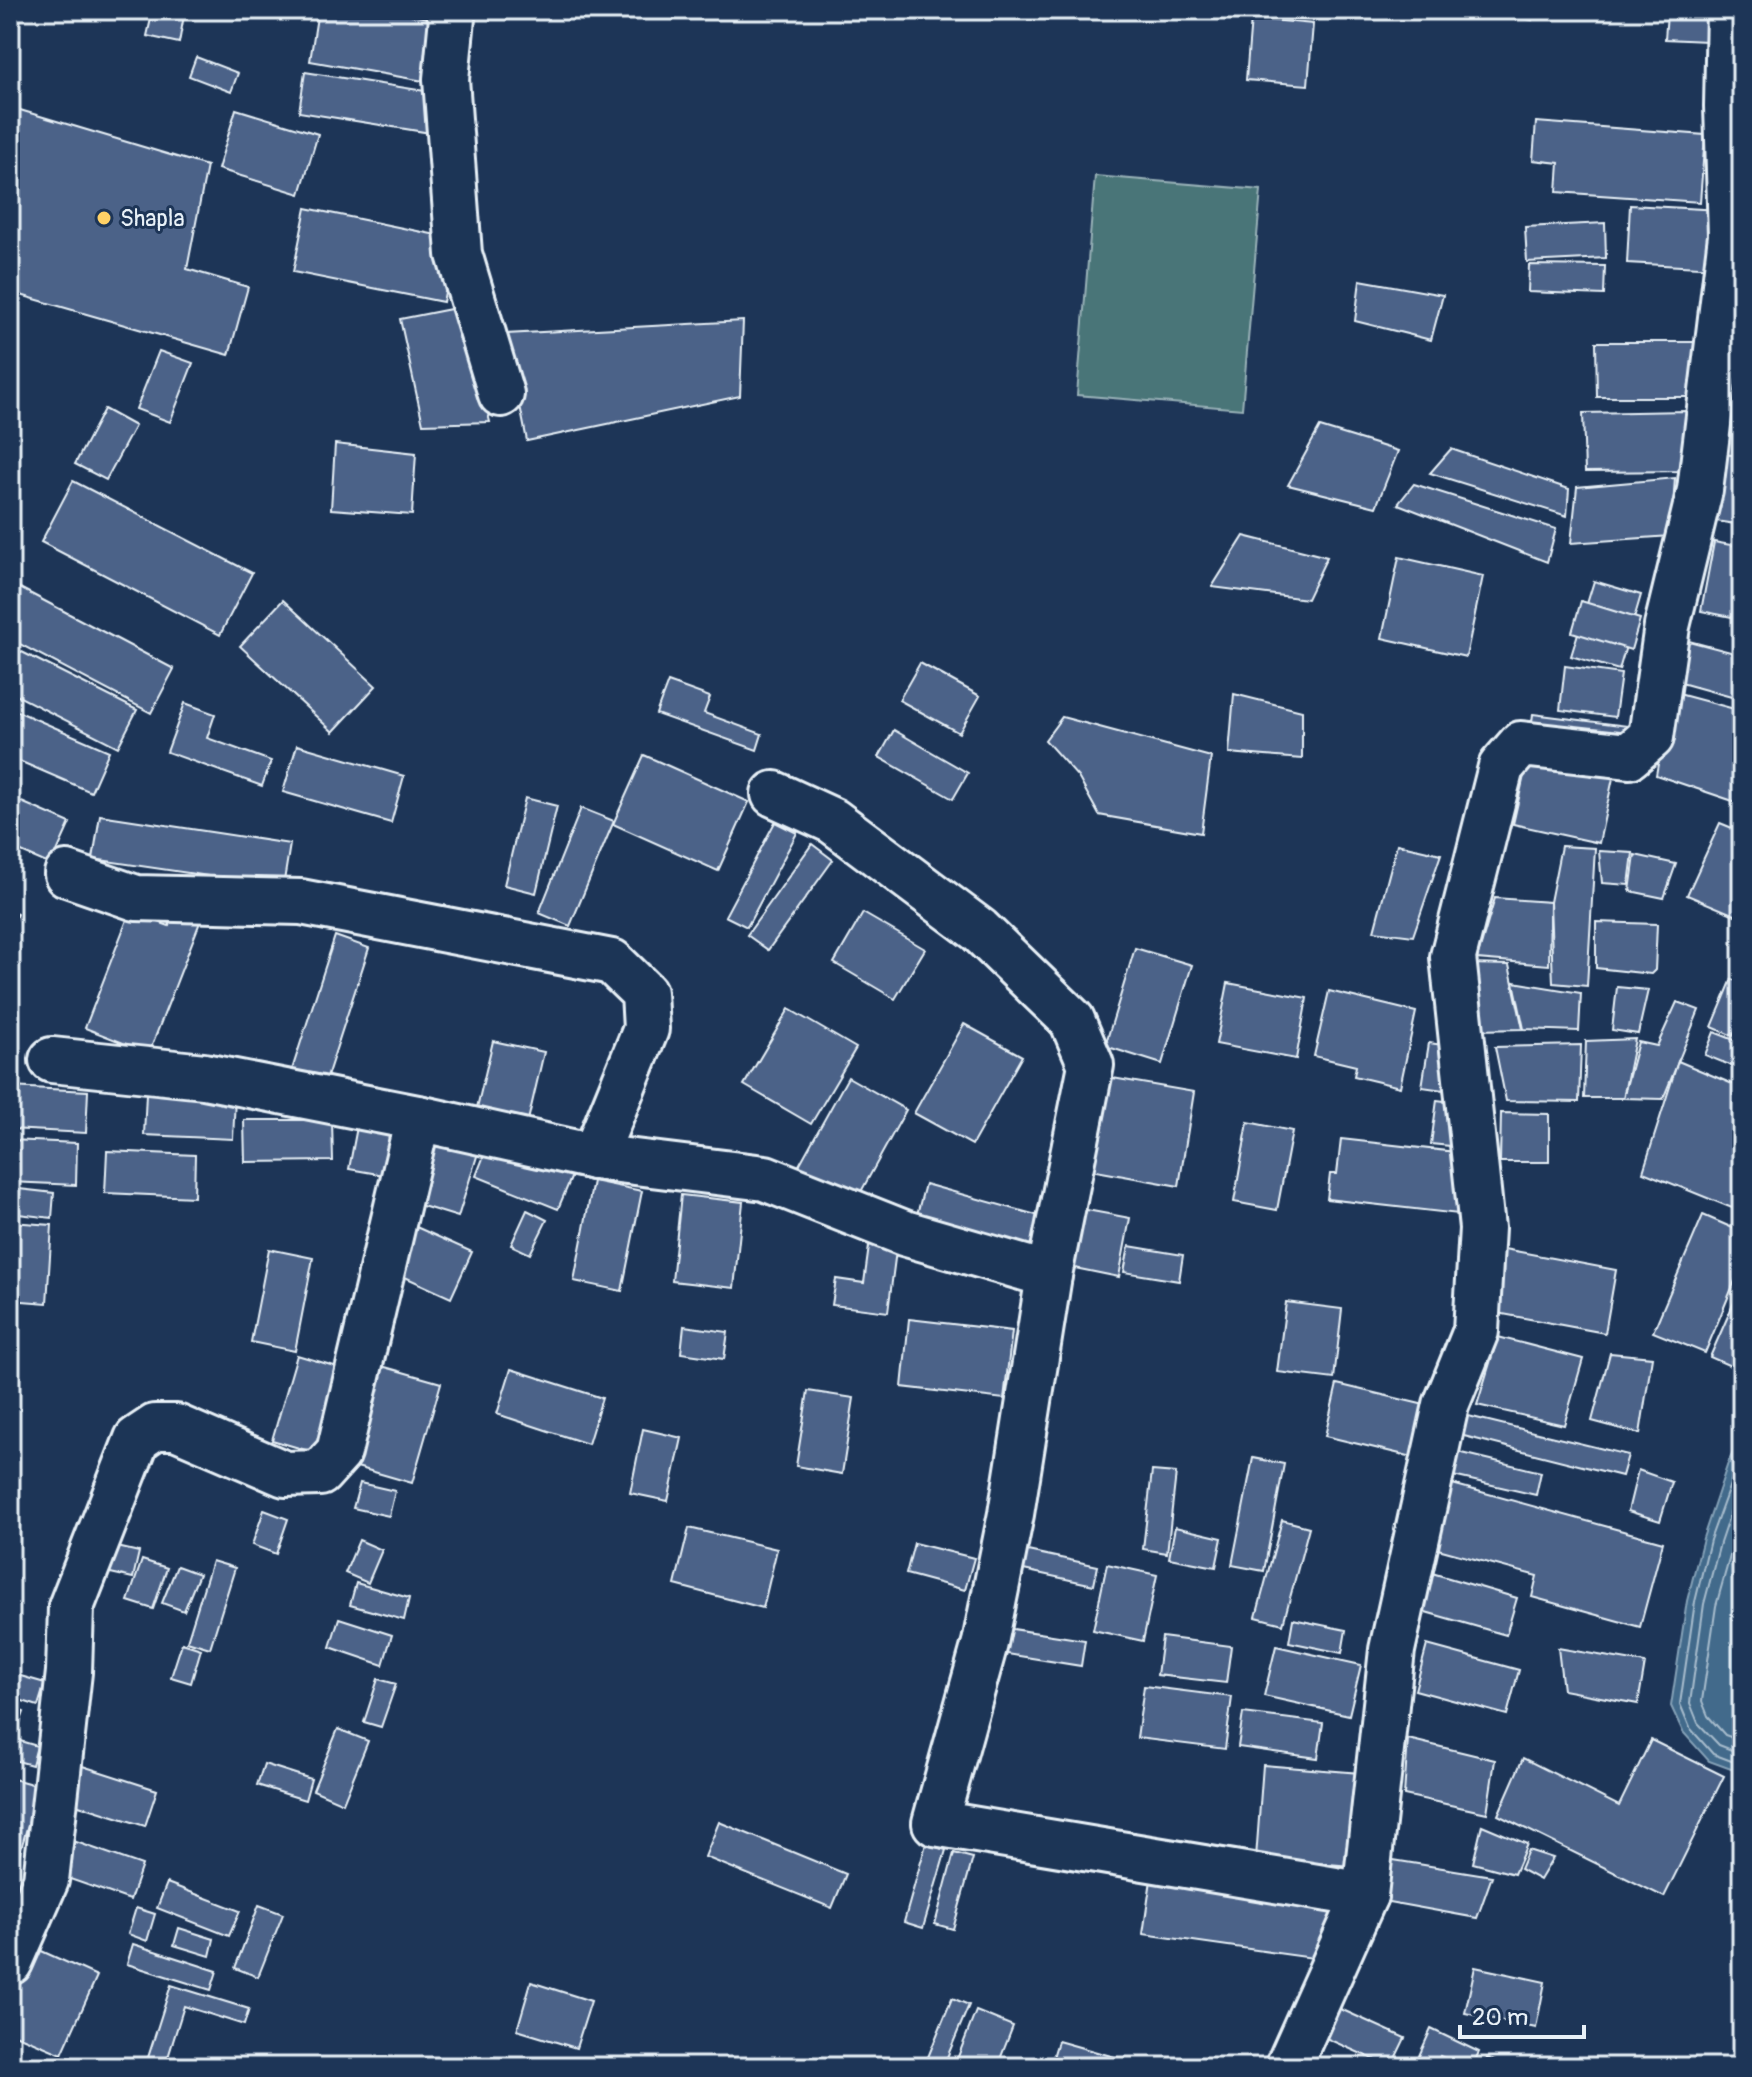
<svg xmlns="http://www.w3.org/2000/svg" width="1752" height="2077" viewBox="0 0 1752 2077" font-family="Pangolin,sans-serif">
<rect width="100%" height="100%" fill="#1d3557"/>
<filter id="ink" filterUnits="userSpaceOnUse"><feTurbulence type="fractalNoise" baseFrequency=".0125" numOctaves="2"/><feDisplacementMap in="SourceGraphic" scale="16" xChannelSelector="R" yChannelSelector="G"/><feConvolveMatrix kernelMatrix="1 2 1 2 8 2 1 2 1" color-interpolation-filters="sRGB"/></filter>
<g filter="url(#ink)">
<polygon fill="#4a7478" stroke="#99b2b8" stroke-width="2" points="1095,176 1261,190 1242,409 1077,395"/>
<polygon fill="#436b8b" stroke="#85a1b7" stroke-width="2" points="1742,1433 1742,1773 1709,1761 1683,1732 1671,1706 1687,1601 1703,1538 1728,1463"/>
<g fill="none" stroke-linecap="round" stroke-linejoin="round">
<g stroke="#a6bbcc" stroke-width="2">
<polyline points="1742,1451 1710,1540 1695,1602 1680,1704 1690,1728 1713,1754 1742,1765"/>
<polyline points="1742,1477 1720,1543 1704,1604 1690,1703 1698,1723 1719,1745 1742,1754"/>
<polyline points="1742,1513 1716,1606 1702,1701 1708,1716 1725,1735 1742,1741"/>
</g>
</g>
<g fill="#4b6288" stroke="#e8f1f8" stroke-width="2">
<polygon points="153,10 185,10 179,43 147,36"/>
<polygon points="318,10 381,10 446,21 435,83 310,61"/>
<polygon points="1487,10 1535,10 1532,20"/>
<polygon points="1667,13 1708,14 1707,41 1665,39"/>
<polygon points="1251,18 1313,24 1308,85 1246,80"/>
<polygon points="196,57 238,73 231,92 189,76"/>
<polygon points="305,72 444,94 437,134 299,112"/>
<polygon points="10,107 207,166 187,269 248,287 229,355 10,292"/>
<polygon points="236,109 318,134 300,194 218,169"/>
<polygon points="1536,122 1705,135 1700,202 1557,192 1559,163 1533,160"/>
<polygon points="1630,205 1720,210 1717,268 1627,263"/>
<polygon points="306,208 456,239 443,302 293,272"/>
<polygon points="1605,223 1606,258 1527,262 1525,227"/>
<polygon points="1529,265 1605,266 1604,295 1528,292"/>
<polygon points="1360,280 1443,295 1431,340 1355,321"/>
<polygon points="461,307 490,422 423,424 400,319"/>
<polygon points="743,321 740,396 527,441 506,334"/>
<polygon points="1596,342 1704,342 1704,397 1597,397"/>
<polygon points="10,343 18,344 10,389"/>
<polygon points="159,351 193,363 170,422 136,409"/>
<polygon points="104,409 135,426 106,480 75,464"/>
<polygon points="1687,411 1688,471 1585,472 1583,413"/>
<polygon points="1320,427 1398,451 1376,507 1288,485"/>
<polygon points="335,444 416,453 412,515 331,509"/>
<polygon points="1451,449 1569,489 1567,516 1430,473"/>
<polygon points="1722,454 1742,456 1742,525 1709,520"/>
<polygon points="1675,478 1671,536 1571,543 1577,487"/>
<polygon points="73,481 252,573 220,635 41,542"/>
<polygon points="1414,484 1556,529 1547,562 1398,504"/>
<polygon points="1244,536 1327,557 1307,599 1212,587"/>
<polygon points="1714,542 1742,547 1742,619 1701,611"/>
<polygon points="1399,557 1483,576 1466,657 1382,638"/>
<polygon points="1594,581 1641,595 1619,670 1571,656"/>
<polygon points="16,586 174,669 151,713 10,639 10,597"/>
<polygon points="283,600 376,686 333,732 240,646"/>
<polygon points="1581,601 1640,619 1631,650 1572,632"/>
<polygon points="1685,640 1742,655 1742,673 1735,698 1674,681"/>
<polygon points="10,646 137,710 118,747 10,692"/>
<polygon points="920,663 980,696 959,733 899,700"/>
<polygon points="1565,666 1621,674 1615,717 1560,710"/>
<polygon points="668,682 710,697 704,713 762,734 757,750 656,714"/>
<polygon points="1675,693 1742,711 1742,804 1656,775 1664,731"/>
<polygon points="1234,694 1302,711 1302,759 1229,753"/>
<polygon points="185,703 215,714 207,738 271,761 262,786 167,752"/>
<polygon points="10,708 109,751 91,792 10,757"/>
<polygon points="1533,714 1636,727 1633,751 1530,737"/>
<polygon points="1062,717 1211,757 1201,833 1099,815 1078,777 1045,740"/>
<polygon points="894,730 968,773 953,799 879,757"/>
<polygon points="297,745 404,776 391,823 283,792"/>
<polygon points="644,755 749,802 718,871 613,824"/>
<polygon points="1528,758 1613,778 1599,843 1513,824"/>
<polygon points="10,797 70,823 51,865 10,847"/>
<polygon points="525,798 557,806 536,893 504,885"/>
<polygon points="581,808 614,821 570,926 539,913"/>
<polygon points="100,815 290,844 283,887 93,859"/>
<polygon points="775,822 797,833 747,927 725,916"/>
<polygon points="1720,823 1742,832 1742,918 1687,895"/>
<polygon points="812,844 833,860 768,950 747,935"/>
<polygon points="1397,844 1441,854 1413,936 1374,931"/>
<polygon points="1561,846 1595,848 1587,986 1553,983 1550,902"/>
<polygon points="1599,851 1633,853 1629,885 1602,883"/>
<polygon points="1635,855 1676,864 1664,898 1630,891"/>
<polygon points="1495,898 1550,902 1549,965 1477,959"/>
<polygon points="10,911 17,914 10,940"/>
<polygon points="130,912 169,926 174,912 200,922 149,1053 85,1028"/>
<polygon points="863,913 925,949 895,999 834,963"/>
<polygon points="1596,922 1657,924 1655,970 1651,974 1596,968"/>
<polygon points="335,936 369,948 323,1089 289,1079"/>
<polygon points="1135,948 1192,965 1162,1064 1105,1046"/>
<polygon points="1471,964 1509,965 1523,1029 1477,1030"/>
<polygon points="1732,979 1742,983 1742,1016 1733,1036 1712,1027"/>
<polygon points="1514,982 1581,993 1579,1031 1524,1029"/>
<polygon points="1228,983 1307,998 1296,1059 1216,1044"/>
<polygon points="1617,987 1648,990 1638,1034 1612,1030"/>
<polygon points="1329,991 1416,1012 1400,1087 1354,1076 1356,1066 1314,1056"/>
<polygon points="1677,1002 1699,1010 1663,1099 1623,1098 1638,1042 1657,1046"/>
<polygon points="789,1009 856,1048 811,1124 744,1085"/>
<polygon points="964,1024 1022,1056 972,1145 914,1113"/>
<polygon points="1714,1032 1742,1043 1742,1070 1705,1055"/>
<polygon points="1635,1039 1623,1098 1584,1098 1586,1041"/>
<polygon points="493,1041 544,1052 526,1129 475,1116"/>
<polygon points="1429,1043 1457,1047 1451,1091 1422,1087"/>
<polygon points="1581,1045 1579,1102 1506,1101 1495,1047"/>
<polygon points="1678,1061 1742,1088 1742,1212 1643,1172"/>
<polygon points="1101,1076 1194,1092 1179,1186 1085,1169"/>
<polygon points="848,1077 906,1110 857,1199 798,1167"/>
<polygon points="10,1087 88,1091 86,1133 10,1129"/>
<polygon points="146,1093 235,1098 233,1139 144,1135"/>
<polygon points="1437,1100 1467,1104 1460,1147 1431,1144"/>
<polygon points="360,1111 396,1118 384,1175 349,1169"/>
<polygon points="1501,1113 1549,1114 1549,1162 1500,1162"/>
<polygon points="244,1120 332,1120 333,1161 245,1162"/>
<polygon points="1248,1122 1292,1131 1277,1210 1234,1202"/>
<polygon points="422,1136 478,1153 458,1217 403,1200"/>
<polygon points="491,1138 574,1171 558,1209 476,1176"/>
<polygon points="1341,1139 1473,1154 1467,1215 1327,1199 1330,1174 1337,1174"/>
<polygon points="10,1140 77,1143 76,1185 10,1182"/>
<polygon points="107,1151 195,1155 194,1197 105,1193"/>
<polygon points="593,1181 642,1191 622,1291 574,1281"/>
<polygon points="925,1184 1047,1218 1036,1260 914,1226"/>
<polygon points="10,1188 54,1193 52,1218 10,1213"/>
<polygon points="681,1195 743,1202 734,1288 672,1281"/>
<polygon points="1076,1208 1130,1218 1119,1277 1065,1266"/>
<polygon points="527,1210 547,1220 530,1254 511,1245"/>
<polygon points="1703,1215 1742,1232 1742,1264 1705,1353 1653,1332"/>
<polygon points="10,1222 52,1225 47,1303 10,1300"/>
<polygon points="405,1222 472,1252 451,1298 385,1268"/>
<polygon points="870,1239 897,1243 888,1312 832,1305 836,1279 864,1283"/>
<polygon points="1129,1246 1183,1255 1179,1281 1124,1272"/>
<polygon points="269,1249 313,1258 295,1351 251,1342"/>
<polygon points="1504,1249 1616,1270 1605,1333 1492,1312"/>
<polygon points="1742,1284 1742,1371 1710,1357"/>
<polygon points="1286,1302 1342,1309 1334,1379 1277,1372"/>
<polygon points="909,1319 1012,1331 1004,1399 902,1387"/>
<polygon points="684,1326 728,1332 724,1359 681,1353"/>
<polygon points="1498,1337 1583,1359 1564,1425 1477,1405"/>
<polygon points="1610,1353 1652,1357 1640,1434 1592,1421"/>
<polygon points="297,1355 341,1368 316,1453 272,1440"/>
<polygon points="371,1363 441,1383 412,1483 343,1463"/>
<polygon points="511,1369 602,1398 588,1444 497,1414"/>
<polygon points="1337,1384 1429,1406 1417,1458 1325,1436"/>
<polygon points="808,1391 854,1398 842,1474 796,1466"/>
<polygon points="1456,1413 1628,1455 1622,1476 1452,1433"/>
<polygon points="643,1429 682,1438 668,1501 630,1493"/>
<polygon points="1458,1452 1541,1472 1536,1495 1453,1476"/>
<polygon points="1253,1458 1284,1464 1264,1571 1232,1565"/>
<polygon points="1638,1470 1672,1482 1660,1521 1628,1511"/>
<polygon points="1152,1471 1176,1473 1167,1553 1143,1549"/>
<polygon points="1445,1482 1663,1542 1640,1627 1532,1597 1537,1576 1427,1546"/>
<polygon points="360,1483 395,1491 389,1516 353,1508"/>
<polygon points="264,1510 288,1519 276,1554 252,1545"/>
<polygon points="1282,1520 1309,1527 1283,1624 1256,1617"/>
<polygon points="1175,1527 1222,1538 1216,1567 1169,1558"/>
<polygon points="689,1528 777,1549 763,1608 675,1585"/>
<polygon points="359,1540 382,1550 368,1583 345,1573"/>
<polygon points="914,1543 974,1558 965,1590 906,1574"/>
<polygon points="104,1544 139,1552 133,1578 97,1570"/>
<polygon points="1009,1547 1098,1566 1094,1585 1005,1566"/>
<polygon points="142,1560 167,1568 153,1609 128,1601"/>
<polygon points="212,1561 235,1568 210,1648 187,1641"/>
<polygon points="1107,1564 1157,1575 1143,1641 1093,1630"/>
<polygon points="177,1566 199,1574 184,1611 162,1603"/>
<polygon points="1425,1571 1517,1598 1506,1635 1415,1609"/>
<polygon points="356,1583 409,1598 404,1620 350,1605"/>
<polygon points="339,1618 392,1635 383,1665 330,1647"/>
<polygon points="1293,1619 1346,1630 1342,1653 1289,1642"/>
<polygon points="993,1626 1085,1640 1081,1666 989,1651"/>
<polygon points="1162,1637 1231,1646 1226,1683 1157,1675"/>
<polygon points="182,1643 201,1649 191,1683 171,1677"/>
<polygon points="1427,1645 1519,1670 1507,1715 1415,1690"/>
<polygon points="1276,1646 1361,1665 1349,1715 1264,1696"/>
<polygon points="1558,1648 1645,1663 1638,1704 1563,1690"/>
<polygon points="10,1673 45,1683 38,1706 10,1697"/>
<polygon points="378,1679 396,1684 381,1727 364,1722"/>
<polygon points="1144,1686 1232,1697 1225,1749 1137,1738"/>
<polygon points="10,1707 24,1712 18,1729 10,1726"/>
<polygon points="1243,1713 1323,1723 1318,1758 1238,1747"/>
<polygon points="338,1729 368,1741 343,1803 313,1790"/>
<polygon points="10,1738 37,1746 32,1765 10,1759"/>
<polygon points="1408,1739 1495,1760 1487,1813 1404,1795"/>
<polygon points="1651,1740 1724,1776 1664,1897 1498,1815 1523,1758 1619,1806"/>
<polygon points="67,1761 157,1790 145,1826 63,1800"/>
<polygon points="264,1764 311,1779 305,1800 257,1785"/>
<polygon points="1263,1765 1360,1773 1352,1866 1256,1858"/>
<polygon points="10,1778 39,1786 18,1859 10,1856"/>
<polygon points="719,1822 846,1874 832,1908 705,1857"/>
<polygon points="1482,1825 1527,1844 1514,1874 1473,1863"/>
<polygon points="59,1836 142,1865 130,1900 47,1871"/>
<polygon points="926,1844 946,1850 923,1928 904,1922"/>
<polygon points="1528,1850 1553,1858 1540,1880 1520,1869"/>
<polygon points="954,1853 973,1858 953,1929 935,1924"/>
<polygon points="1381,1858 1492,1876 1477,1918 1372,1899"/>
<polygon points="1152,1873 1337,1899 1313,1958 1143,1934"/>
<polygon points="167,1883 240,1911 229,1936 157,1908"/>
<polygon points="259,1905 283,1914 258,1977 235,1968"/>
<polygon points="136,1908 155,1914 147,1941 128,1934"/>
<polygon points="179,1928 214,1939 210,1956 174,1945"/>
<polygon points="26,1944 97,1976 62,2054 10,2032 10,1979"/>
<polygon points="133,1944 217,1971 211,1990 127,1964"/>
<polygon points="1475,1967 1545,1982 1536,2028 1465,2013"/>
<polygon points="531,1982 591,2001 576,2048 517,2030"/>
<polygon points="171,1985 249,2009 244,2025 184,2006 165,2067 145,2067"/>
<polygon points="952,1998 969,2005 943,2067 924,2067"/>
<polygon points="1325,2002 1405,2038 1391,2067 1312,2032"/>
<polygon points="976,2011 1013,2026 997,2067 954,2067"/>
<polygon points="1431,2029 1479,2052 1472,2067 1465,2067 1440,2056 1434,2067 1414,2067"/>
<polygon points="1058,2041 1150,2067 1050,2067"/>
<polygon points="1487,2058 1505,2066 1505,2067 1484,2067"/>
</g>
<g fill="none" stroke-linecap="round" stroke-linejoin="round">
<g stroke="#e8f1f8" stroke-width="50">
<g id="minor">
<polyline points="449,10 452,18 446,79 459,254 501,394"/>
<polyline points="774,794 833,821 979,930 1072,1020 1091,1065 1049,1275 1011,1514 985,1643 935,1823 1365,1895"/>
<polyline points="67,874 136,898 301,902 612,962 644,993 646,1029 594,1157"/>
<polyline points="52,1060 204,1076 418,1118 594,1157 765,1178 904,1233 1049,1275"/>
<polyline points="10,1962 46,1880 69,1672 71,1607 137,1439 155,1427 176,1427 285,1474 320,1473 339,1452 418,1118"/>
<polyline points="1288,2067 1365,1895 1392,1650 1446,1405 1476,1331 1482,1228 1453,957 1501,767 1521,744 1629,756 1651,737 1667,626 1700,490 1731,236 1727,106 1729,10"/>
</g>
</g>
<use href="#minor" stroke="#1d3557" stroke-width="44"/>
</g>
</g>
<circle fill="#ffd166" stroke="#1d3557" stroke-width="3" cx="104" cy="218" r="8"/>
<g text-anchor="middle" stroke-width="6" stroke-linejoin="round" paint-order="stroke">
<g font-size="24" fill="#e8f1f8" stroke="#1d3557" text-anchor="start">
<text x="120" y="226">Shapla</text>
</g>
</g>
<rect width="1752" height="2077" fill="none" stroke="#1d3557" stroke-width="40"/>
<rect x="20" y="20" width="1712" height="2037" fill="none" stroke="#e8f1f8" stroke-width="3" filter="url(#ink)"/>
<path d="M1460 2025v12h124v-12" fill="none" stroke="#e8f1f8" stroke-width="4"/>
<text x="1472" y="2025" font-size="24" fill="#e8f1f8" stroke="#1d3557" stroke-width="6" paint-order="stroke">20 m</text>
</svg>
